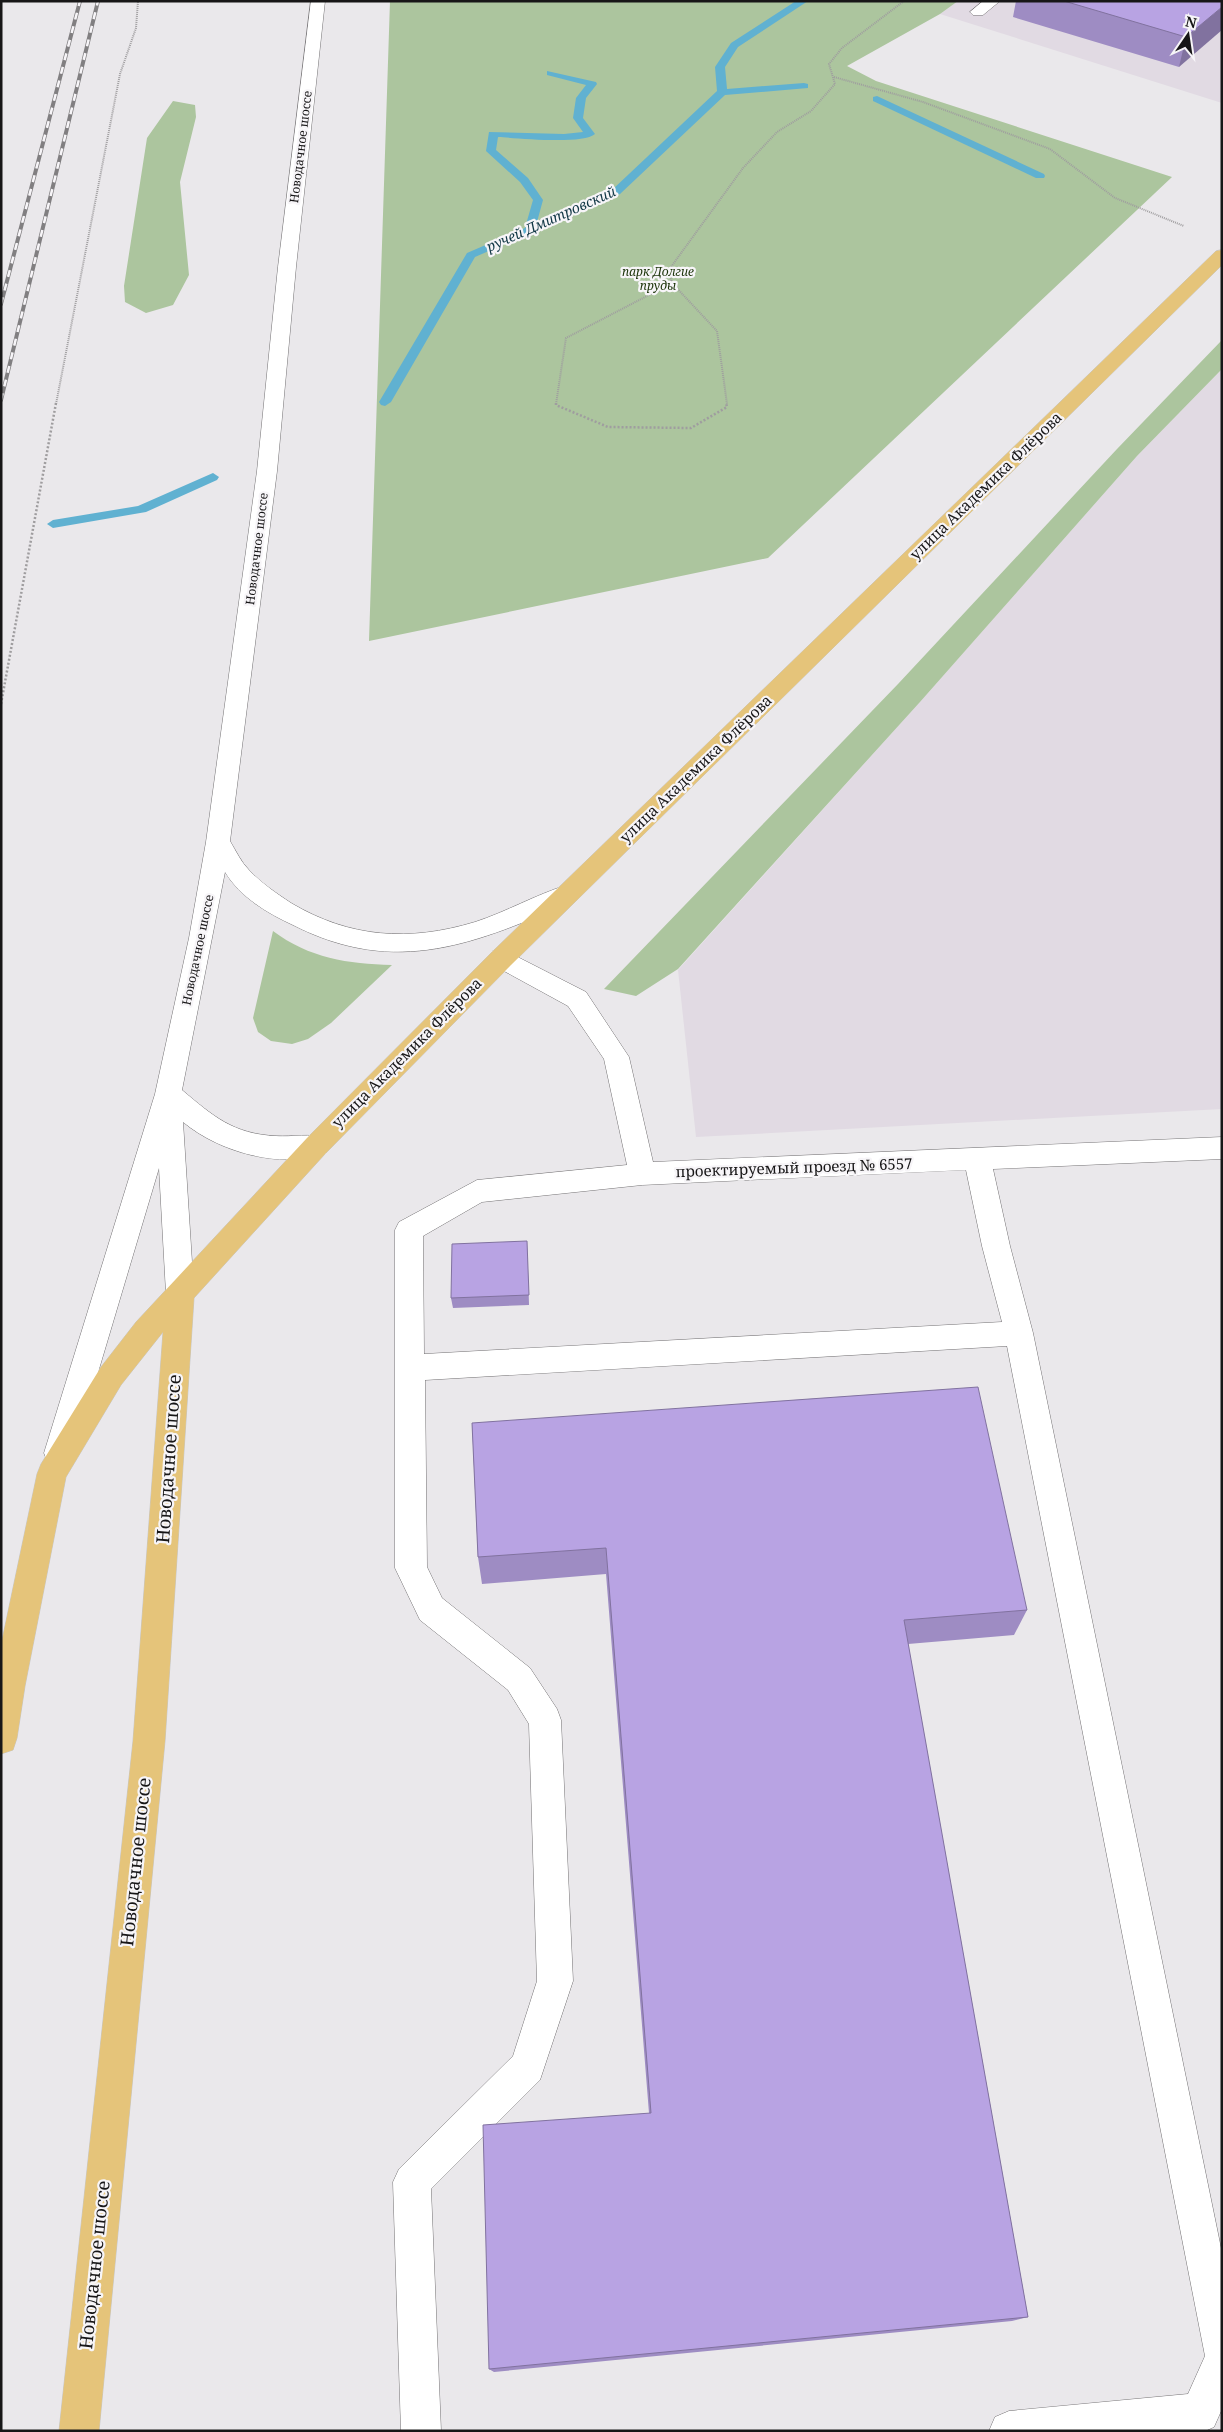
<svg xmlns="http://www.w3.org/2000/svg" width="1223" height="2432" viewBox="0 0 1223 2432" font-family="'Noto Serif',serif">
<rect width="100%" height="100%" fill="#eae8eb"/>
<g fill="#e1dae3">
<polygon points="958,1 1222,1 1222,103 940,14"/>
<polygon points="1222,369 1222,1109 696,1137 678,970 920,702 1137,456"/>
</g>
<g fill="#acc59e">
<polygon points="390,1 958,1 940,14 847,66 876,81 1172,177 768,558 369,641"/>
<polygon points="173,101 195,105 196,117 180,182 189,275 173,305 146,313 125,302 124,286 147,138"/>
<polygon points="1222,340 1222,369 1137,456 920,702 678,969 636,996 604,989 898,684 1117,449"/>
<path d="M273,931C309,958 348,964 392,965L331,1023L308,1039L292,1044L271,1041L258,1032L253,1018Z"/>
</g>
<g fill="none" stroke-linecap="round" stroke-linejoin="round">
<g fill="#60b1d1" fill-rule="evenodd">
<path d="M796,1H808L738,47L725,67L727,89L804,83L808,84V88L725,95L620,194L475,257L391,402L385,406L381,405L379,402L467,253L525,228L533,200L520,182L486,151L489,132L564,134L583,132L573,118L576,98L586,85L547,75V71L596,82L597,84L586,98L583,118L595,134C583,145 516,138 498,137L496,150L528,178L543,200L537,222L612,190L717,91L715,67L731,43Z"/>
<polygon points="877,96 1044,174 1045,176 1044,178 1036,178 873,101 873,97"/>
<polygon points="213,473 219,477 217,480 146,512 53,528 47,524 53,520 138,506"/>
</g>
<g stroke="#747274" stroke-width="1">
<g id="minor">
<path d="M311,1H325L296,267L277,471L230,841C236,851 241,862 249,870C261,883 276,893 291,903C350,938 409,942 475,922C506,912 535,895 567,885L576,888L579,894L576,900C477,943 397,978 293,925C267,913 240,897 225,872L182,1090C213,1116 233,1134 276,1136C293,1137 310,1133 325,1138L329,1146L325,1154C280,1169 219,1152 183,1122L194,1293L190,1302L180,1305L170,1302L166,1293L159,1168L74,1453L70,1463L59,1467L48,1463L44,1453L155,1094L189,938L206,842L257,471L278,267Z"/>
<polygon points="983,1 1000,1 983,15 973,15 970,12"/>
<path d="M502,949L586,992L629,1057L653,1162L1222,1137V1159L993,1169L1010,1246L1033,1333L1222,2253V2409L1214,2427L1205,2431H989L995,2417L1009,2411L1188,2394L1205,2356L1007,1346L425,1380L427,1567L442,1598L530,1668L557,1709L561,1720L573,1981L540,2080L431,2189L441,2431H401L393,2182L399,2169L513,2056L537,1981L529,1724L508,1690L420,1620L395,1568V1230L399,1222L477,1180L627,1165L604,1059L568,1006L493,965L490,958L493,951ZM966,1170L982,1246L1002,1322L424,1354L423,1236L482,1202L642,1185Z"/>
</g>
</g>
<g stroke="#c7c7c7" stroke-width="1">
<polygon id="major" points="1222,250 1222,265 511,965 325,1154 194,1298 165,1741 99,2431 59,2431 133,1741 163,1332 121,1385 66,1477 25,1686 17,1738 13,1750 1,1754 1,1645 37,1474 41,1464 101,1367 136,1322 307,1138 493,951 1216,251"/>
</g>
<g stroke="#9f9d9f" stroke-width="2" stroke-dasharray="1 1" stroke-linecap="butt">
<polyline points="834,77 923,102 1050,149 1115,198 1184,226"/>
<polyline points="672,283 717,331 727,404"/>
<polyline points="672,283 668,271 743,168 777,132 811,111 835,84 829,64 842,48 904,1"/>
<polyline points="56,404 120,74 136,28 138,1"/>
<polyline points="556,404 566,338 672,283"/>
</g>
<g stroke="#9f9d9f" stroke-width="2.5" stroke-dasharray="2 2" stroke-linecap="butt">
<polyline points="556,403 556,405 608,427 691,428 727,407 726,403"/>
<polyline points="1,704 56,403"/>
</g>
<use href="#minor" fill="#fff" fill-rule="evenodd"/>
<use href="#major" fill="#e5c47a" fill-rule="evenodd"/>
<g stroke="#817f81" stroke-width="4">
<g id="rail">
<polyline points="1,304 80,1"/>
<polyline points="1,400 98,1"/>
</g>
</g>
<use href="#rail" stroke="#f7f5f8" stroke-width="2.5" stroke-dasharray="7" stroke-linecap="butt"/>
</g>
<g fill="#9e8cc3">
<polygon points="1016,1 1222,1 1179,67 1013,17"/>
<polygon points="527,1241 529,1305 453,1308 451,1298"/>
<polygon points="472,1423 1027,1610 1014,1635 908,1644 1028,2317 1012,2321 494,2372 489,2369 649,2113 606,1574 482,1584 478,1557"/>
</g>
<polygon fill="#81729f" points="1222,7 1222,30 1179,67 1186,37"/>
<g fill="#b8a3e3" stroke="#81729f">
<polygon points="1064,1 1222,1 1222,7 1186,37"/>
<polygon points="527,1241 529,1295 451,1298 452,1244"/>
<polygon points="978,1387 1027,1610 904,1620 1028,2317 489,2369 483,2125 651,2113 606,1548 478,1557 472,1423"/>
</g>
<g text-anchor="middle" stroke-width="4.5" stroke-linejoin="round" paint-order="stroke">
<g font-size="12" fill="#171617" stroke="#f7f5f8">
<text transform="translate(301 147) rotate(-83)" y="4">Новодачное шоссе</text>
<text transform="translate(257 549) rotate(-83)" y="4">Новодачное шоссе</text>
<text transform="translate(198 950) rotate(-78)" y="4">Новодачное шоссе</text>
</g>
<g font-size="12" font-style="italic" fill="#1a3207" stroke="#f7f5f8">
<text x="658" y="276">парк Долгие<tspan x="658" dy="14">пруды</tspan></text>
</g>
<g font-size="14" font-style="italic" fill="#113745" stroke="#f7f5f8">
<text transform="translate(551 219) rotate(-24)" y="5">ручей Дмитровский</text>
</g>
<g font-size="15" fill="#171617" stroke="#f7f5f8">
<text transform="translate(986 486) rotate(-44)" y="5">улица Академика Флёрова</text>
<text transform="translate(696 769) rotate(-44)" y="5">улица Академика Флёрова</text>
<text transform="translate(407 1053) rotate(-45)" y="5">улица Академика Флёрова</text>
<text transform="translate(794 1168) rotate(-2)" y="5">проектируемый проезд № 6557</text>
</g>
<g font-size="18" fill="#171617" stroke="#f7f5f8">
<text transform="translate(169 1459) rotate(-86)" y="6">Новодачное шоссе</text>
<text transform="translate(136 1862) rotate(-84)" y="6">Новодачное шоссе</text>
<text transform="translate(95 2265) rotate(-84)" y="6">Новодачное шоссе</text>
</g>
</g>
<rect width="1223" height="2432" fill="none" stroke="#171617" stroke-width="5"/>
<g transform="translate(1188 35) rotate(13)" stroke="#f7f5f8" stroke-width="4" paint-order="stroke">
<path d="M0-4L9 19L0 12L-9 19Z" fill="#171617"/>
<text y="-8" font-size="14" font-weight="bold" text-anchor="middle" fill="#171617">N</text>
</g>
</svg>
